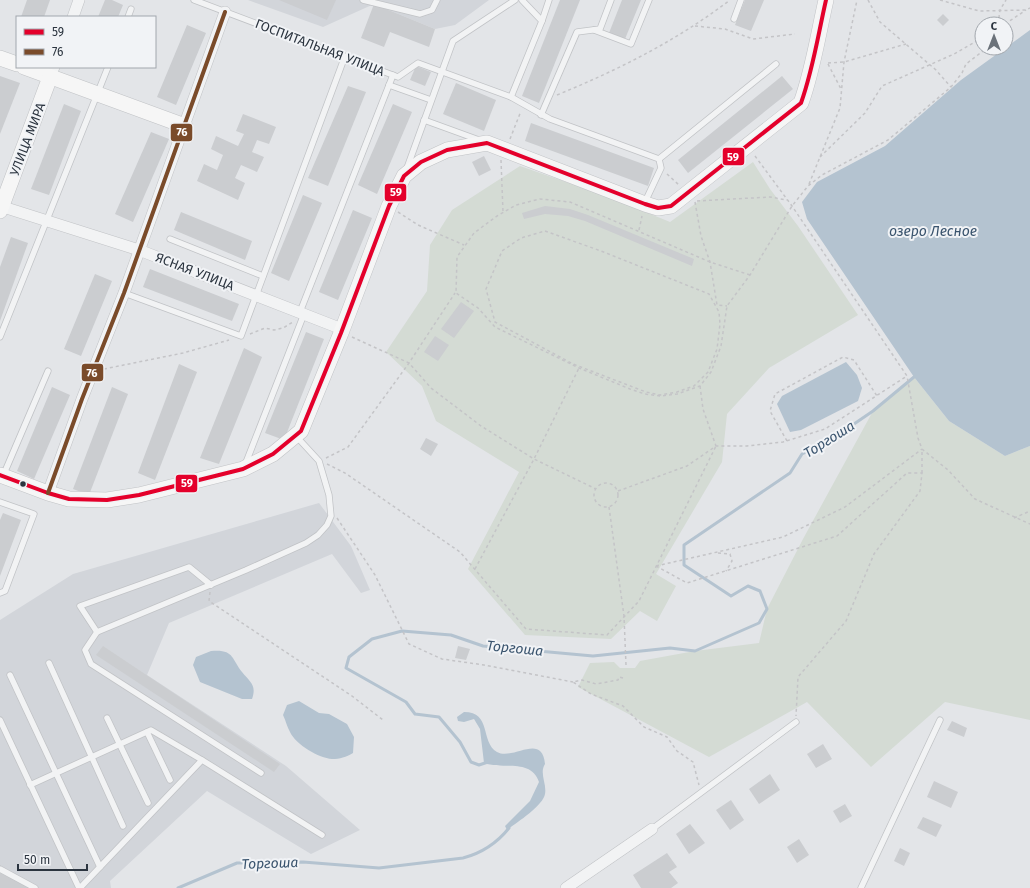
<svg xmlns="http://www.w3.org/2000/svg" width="1030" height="888" viewBox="0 0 1030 888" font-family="'Fira Sans',sans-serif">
<rect width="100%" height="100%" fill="#e3e5e8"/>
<g fill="#d2d5da">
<polygon points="248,0 489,0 455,25 435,29 374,4 323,27"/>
<polygon points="319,503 351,546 370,590 361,593 332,554 169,623 147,675 286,766 360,830 311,854 207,791 110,881 111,888 0,888 0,620 73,574"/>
</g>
<g fill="#d4dbd4">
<polygon points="753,162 770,189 798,226 858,315 769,368 727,414 722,462 656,574 676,586 657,621 640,611 611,639 525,635 468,569 519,472 436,421 422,386 386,352 427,291 430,245 452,210 520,166 609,197 670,222"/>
<polygon points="914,377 949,421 1005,456 1030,446 1030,720 945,702 871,767 807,702 709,757 578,687 590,663 614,662 620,668 635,668 640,661 695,651 759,643 767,609 803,539 873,411"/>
</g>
<g fill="#b4c3d0">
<polygon points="1030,30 1030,446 1005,456 949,421 914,377 807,219 802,202 817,182 885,146 961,80"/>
<polygon points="846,362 857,375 862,388 858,401 801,430 790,432 777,404 782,396"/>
<path d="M211,651C234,649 231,658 242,672C250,682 257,685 252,699H242L200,682L193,665L196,657Z"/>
<path d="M299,701L319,713L329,714L347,724L354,737L353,753C346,757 340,759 332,759C319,758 296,745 290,732C287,727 286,721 283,715L287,705Z"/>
<path d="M464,712C492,712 480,742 497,752C513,761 542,732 545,764C539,773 547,784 545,794C543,806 516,823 507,830L505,826L530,801L539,782C531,758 503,770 484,763L480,729L474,719L464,722L458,721L457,717Z"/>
</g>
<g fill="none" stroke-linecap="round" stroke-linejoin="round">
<g stroke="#b4c3d0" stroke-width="3">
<polyline points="488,762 479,765 471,762 460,742 439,717 415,714 406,702 346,668 349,657 372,639 402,631 451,635 483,646 593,656 670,648 695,651 759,623 767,609 760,591 748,586 731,596 684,565 684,545 790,473 802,454 832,439 873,411 914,377"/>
<path d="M178,888L237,863L303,862L379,868L463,858C482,853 497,843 509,828"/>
</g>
</g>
<g fill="#cbcdd0">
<polygon points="27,0 50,0 44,17 21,17"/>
<polygon points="105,0 112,0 123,5 118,17 98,17"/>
<polygon points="279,0 336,0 327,20"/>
<polygon points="560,0 580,0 539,103 522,96"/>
<polygon points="622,0 641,0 625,39 609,33"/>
<polygon points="745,0 764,0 751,31 735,25"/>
<polygon points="374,4 435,29 429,47 390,32 384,47 361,38"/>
<polygon points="943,14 949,20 943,26 937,20"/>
<polygon points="187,25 206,33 176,105 157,97"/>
<polygon points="416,66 431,72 425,86 410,80"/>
<polygon points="0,76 20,83 0,134"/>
<polygon points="782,76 793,89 688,173 678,160"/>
<polygon points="456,83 496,100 484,131 443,114"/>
<polygon points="348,86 366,92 328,186 308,178"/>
<polygon points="64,104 81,111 49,195 31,189"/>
<polygon points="393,104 412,112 377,194 358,185"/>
<polygon points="243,114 276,127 269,144 257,140 252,152 264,157 257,172 241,165 235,178 245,183 238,200 197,181 204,164 217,170 223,155 211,149 216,136 238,146 244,134 236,131"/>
<polygon points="531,123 654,168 648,186 525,141"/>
<polygon points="151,132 169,139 133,222 115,214"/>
<polygon points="484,156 491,170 479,176 472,162"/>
<polygon points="303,195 322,203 289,281 271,273"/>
<polygon points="545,206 570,209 588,215 694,259 692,266 585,221 568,216 545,214 524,219 522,213"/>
<polygon points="353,210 372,218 338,300 319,292"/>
<polygon points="181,212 252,241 245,260 174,230"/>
<polygon points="11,237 28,243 0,321 0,267"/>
<polygon points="150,269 239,304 232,321 143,287"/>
<polygon points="95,274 112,281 81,356 64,349"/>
<polygon points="461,302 474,311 454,338 441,329"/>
<polygon points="306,332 324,339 284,440 265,433"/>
<polygon points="435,336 449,345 438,361 424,352"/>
<polygon points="244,348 262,357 219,464 200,458"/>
<polygon points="179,364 197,372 155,480 138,473"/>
<polygon points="52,387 70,395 34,479 17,471"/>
<polygon points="112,387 128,394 89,495 73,489"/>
<polygon points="426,438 438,444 431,456 420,449"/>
<polygon points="3,513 21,520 0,576 0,520"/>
<polygon points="103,646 280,764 274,772 96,655"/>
<polygon points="458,646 470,649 466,660 455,658"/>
<polygon points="952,721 967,728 964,737 947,730"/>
<polygon points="823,744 832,759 816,768 807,754"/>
<polygon points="770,774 780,790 759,804 749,789"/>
<polygon points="934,781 958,792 951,808 927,797"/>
<polygon points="731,800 744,820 730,830 716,810"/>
<polygon points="845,804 852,816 840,823 833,811"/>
<polygon points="923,817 942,825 936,837 917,828"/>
<polygon points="690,824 705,843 689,854 676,834"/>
<polygon points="799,839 809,855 797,863 787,847"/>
<polygon points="900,848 910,853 904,866 894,861"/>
<polygon points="667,853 677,867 669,872 678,883 671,888 641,888 633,875"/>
<polygon points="0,873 28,888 0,888"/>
</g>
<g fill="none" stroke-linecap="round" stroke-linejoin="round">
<g stroke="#c1c3c6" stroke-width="7">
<g id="lane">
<polyline points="194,0 398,77 418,63 511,97 550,119 659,159 661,168 645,202"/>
<polyline points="363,0 420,14 432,10 437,0"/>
<polyline points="128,17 131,9"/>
<polyline points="734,19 741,0"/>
<polyline points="542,21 549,0"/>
<polyline points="594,30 631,44 649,0"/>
<polyline points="389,85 431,100"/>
<polyline points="511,97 542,21 522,0"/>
<polyline points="541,115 577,32 600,29 611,0"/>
<polyline points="424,120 479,140"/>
<polyline points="659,159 776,64"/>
<polyline points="407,168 453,41 515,0"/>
<polyline points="170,239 263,276"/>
<polyline points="124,293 241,336 345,56"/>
<polyline points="300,312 393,75"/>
<polyline points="0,337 108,67"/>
<polyline points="245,465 304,314"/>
<polyline points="3,476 48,371"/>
<polyline points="0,502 34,514 5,591 0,593"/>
<polyline points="97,632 80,606 189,567 211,585"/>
<polyline points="49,663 123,826"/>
<polyline points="10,675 100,867"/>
<polyline points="107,718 148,803"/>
<polyline points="0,720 79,888"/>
<polyline points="147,732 170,780"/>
<polyline points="261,773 91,664 85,650 97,632 246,570 306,543 318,535 327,525 331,516 329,495 319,461 296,436"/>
<polyline points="30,785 151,730 202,760"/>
<polyline points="652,829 796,722"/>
<polyline points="0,869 35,888"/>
<polyline points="80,888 202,760 322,835"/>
<polyline points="861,888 940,720"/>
</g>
</g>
<g stroke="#c1c3c6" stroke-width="12">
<g id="street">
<polyline points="73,17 79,0"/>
<polyline points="50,77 54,67"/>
<polyline points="0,206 139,250 342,329"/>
<polyline points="48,493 82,399 124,293 225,12"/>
<polyline points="566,888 652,829"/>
</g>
</g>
<g stroke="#c1c3c6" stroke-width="16">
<g id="secondary">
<polyline points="0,58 17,64"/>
<polyline points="24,67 185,126"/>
<polyline points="0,211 50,77"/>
<path d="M0,475L48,493L69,499L107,500L139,495L243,469L273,454L301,431L341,333L389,206L404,176L421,162L447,150L487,143L645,204L658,208L671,206L801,103C813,70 818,35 826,0"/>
</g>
</g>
<g stroke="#c4c4c7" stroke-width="1.5" stroke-dasharray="3 3" stroke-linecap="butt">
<polyline points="868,0 880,22 936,70 951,87"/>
<polyline points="940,0 979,11 1026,10 1030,8"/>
<polyline points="998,24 1000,10 1006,0"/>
<polyline points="1005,24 1026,10"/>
<polyline points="695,26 725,29 753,39 795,34"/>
<polyline points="828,63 844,62 906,44"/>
<polyline points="828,64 841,89"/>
<path d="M557,95C620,69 676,41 730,0"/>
<polyline points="510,139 521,111"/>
<polyline points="755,156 792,206 907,376 918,438 922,449 948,470 975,499 1030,524"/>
<polyline points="820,157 865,113 882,86 954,54 982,38"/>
<polyline points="501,160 503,212"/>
<polyline points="667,174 679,185"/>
<polyline points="809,184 840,108 844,62 857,0"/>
<polyline points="697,201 770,197 787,200"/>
<polyline points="695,202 701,236 710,262 717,305 727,306"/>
<polyline points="398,212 418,225 464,245"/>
<polyline points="639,230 642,216"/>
<polygon points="545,231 601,251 709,294 719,312 720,324 717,349 708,372 694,386 677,392 660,395 646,392 573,364 495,322 486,289 502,251 521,238"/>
<polyline points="750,275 710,262 570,202 540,199 516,205 497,216 474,233 457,257 456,293 478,308 495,327 579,368 630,389 645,394 661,396 677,394 700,386 711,372 721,346 727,306 750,275 792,206 808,186 822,175 888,140 951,87 962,73 966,64 987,48"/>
<polyline points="250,334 265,328 274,330 283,328 293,322"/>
<polyline points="352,337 409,363 431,388 481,426 534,459 596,489"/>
<polyline points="104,369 183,353 229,340"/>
<polyline points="700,386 703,409 716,446"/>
<polyline points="787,441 770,411 775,394 843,357 854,360 877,396"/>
<polyline points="326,458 348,447 409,363 455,293"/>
<polyline points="327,464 345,473 460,552 526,629 607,635 639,601 716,446"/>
<polyline points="922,473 922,449"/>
<circle cx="606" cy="495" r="12"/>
<polyline points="618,491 687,466 716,446 747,446 783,442 825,429 907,376"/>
<polyline points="609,507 624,616 626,665"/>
<polyline points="337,518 375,575 409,644 442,659 484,665 573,682"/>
<polyline points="1014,518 1030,511"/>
<polyline points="718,553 730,554 732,561 726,571"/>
<polyline points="656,566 687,583 837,536 907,473 922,473 920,491 874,554 846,621 798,677 796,716"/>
<polyline points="656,566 783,537 845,507 922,449"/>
<polyline points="475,569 534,459 579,368"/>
<polyline points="210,592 209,601 352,696 383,720"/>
<polyline points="623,678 619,677 618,680 596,684 582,680 573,682 591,694 623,706 644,727 667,737 677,751 693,762 699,785"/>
</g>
<use href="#lane" stroke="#f2f3f4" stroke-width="5.5"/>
<use href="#street" stroke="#f2f3f4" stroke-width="11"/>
<use href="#secondary" stroke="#f6f6f6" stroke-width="15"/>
<g stroke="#f1f3f6" stroke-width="7">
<path id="bus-1" d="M0,475L48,493L69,499L107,500L139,495L243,469L273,454L301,431L341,333L389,206L404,176L421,162L447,150L487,143L645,204L658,208L671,206L801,103C813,70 818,35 826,0"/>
</g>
<g stroke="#f1f3f6" stroke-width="7">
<polyline id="bus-2" points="48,493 82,399 124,293 225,12"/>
</g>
<use href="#bus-1" stroke="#e4002b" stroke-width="4"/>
<use href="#bus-2" stroke="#7a4b2a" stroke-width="4"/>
</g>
<circle fill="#2b343f" stroke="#f1f3f6" stroke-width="1.5" cx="23" cy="484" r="3.5"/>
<g text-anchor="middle" stroke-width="4" stroke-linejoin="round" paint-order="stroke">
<g font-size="13" fill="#2b343f" stroke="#f1f3f6">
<text transform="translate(320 47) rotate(21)" y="5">ГОСПИТАЛЬНАЯ УЛИЦА</text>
<text transform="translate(27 139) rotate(-69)" y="5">УЛИЦА МИРА</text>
<text transform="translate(195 271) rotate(21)" y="5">ЯСНАЯ УЛИЦА</text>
</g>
<g font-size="14" font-style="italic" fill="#3a546e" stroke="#f1f3f6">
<text x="933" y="236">озеро Лесное</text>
<text transform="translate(829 439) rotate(-32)" y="5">Торгоша</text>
<text transform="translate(515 648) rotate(6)" y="5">Торгоша</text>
<text transform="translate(270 863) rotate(-2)" y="5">Торгоша</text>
</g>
</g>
<g stroke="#f1f3f6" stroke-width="1.5">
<rect x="170" y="123" width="23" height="19" rx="4" fill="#7a4b2a"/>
<rect x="722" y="147" width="23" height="19" rx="4" fill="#e4002b"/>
<rect x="384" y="183" width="23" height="19" rx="4" fill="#e4002b"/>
<rect x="81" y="363" width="23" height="19" rx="4" fill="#7a4b2a"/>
<rect x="175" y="474" width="23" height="19" rx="4" fill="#e4002b"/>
</g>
<g font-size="11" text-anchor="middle" font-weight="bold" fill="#fff">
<text x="182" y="136">76</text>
<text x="733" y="161">59</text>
<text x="396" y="196">59</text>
<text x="92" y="377">76</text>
<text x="187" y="487">59</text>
</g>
<rect x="16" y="16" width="140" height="52" fill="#f1f3f6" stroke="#a2a7ad"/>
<rect x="24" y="29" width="20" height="6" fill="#e4002b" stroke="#a2a7ad"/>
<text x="52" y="36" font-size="12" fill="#2b343f">59</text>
<rect x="24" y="49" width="20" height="6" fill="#7a4b2a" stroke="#a2a7ad"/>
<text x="52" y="56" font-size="12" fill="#2b343f">76</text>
<g transform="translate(994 36)"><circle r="19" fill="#f1f3f6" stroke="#a2a7ad"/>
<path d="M0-3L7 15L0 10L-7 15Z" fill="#6b727a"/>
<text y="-6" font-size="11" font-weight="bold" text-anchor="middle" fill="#2b343f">С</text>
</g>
<path d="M18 864v6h69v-6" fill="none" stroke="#2b343f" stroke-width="2"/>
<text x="24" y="864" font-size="12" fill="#2b343f" stroke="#f1f3f6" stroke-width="3" paint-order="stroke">50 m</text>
</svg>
